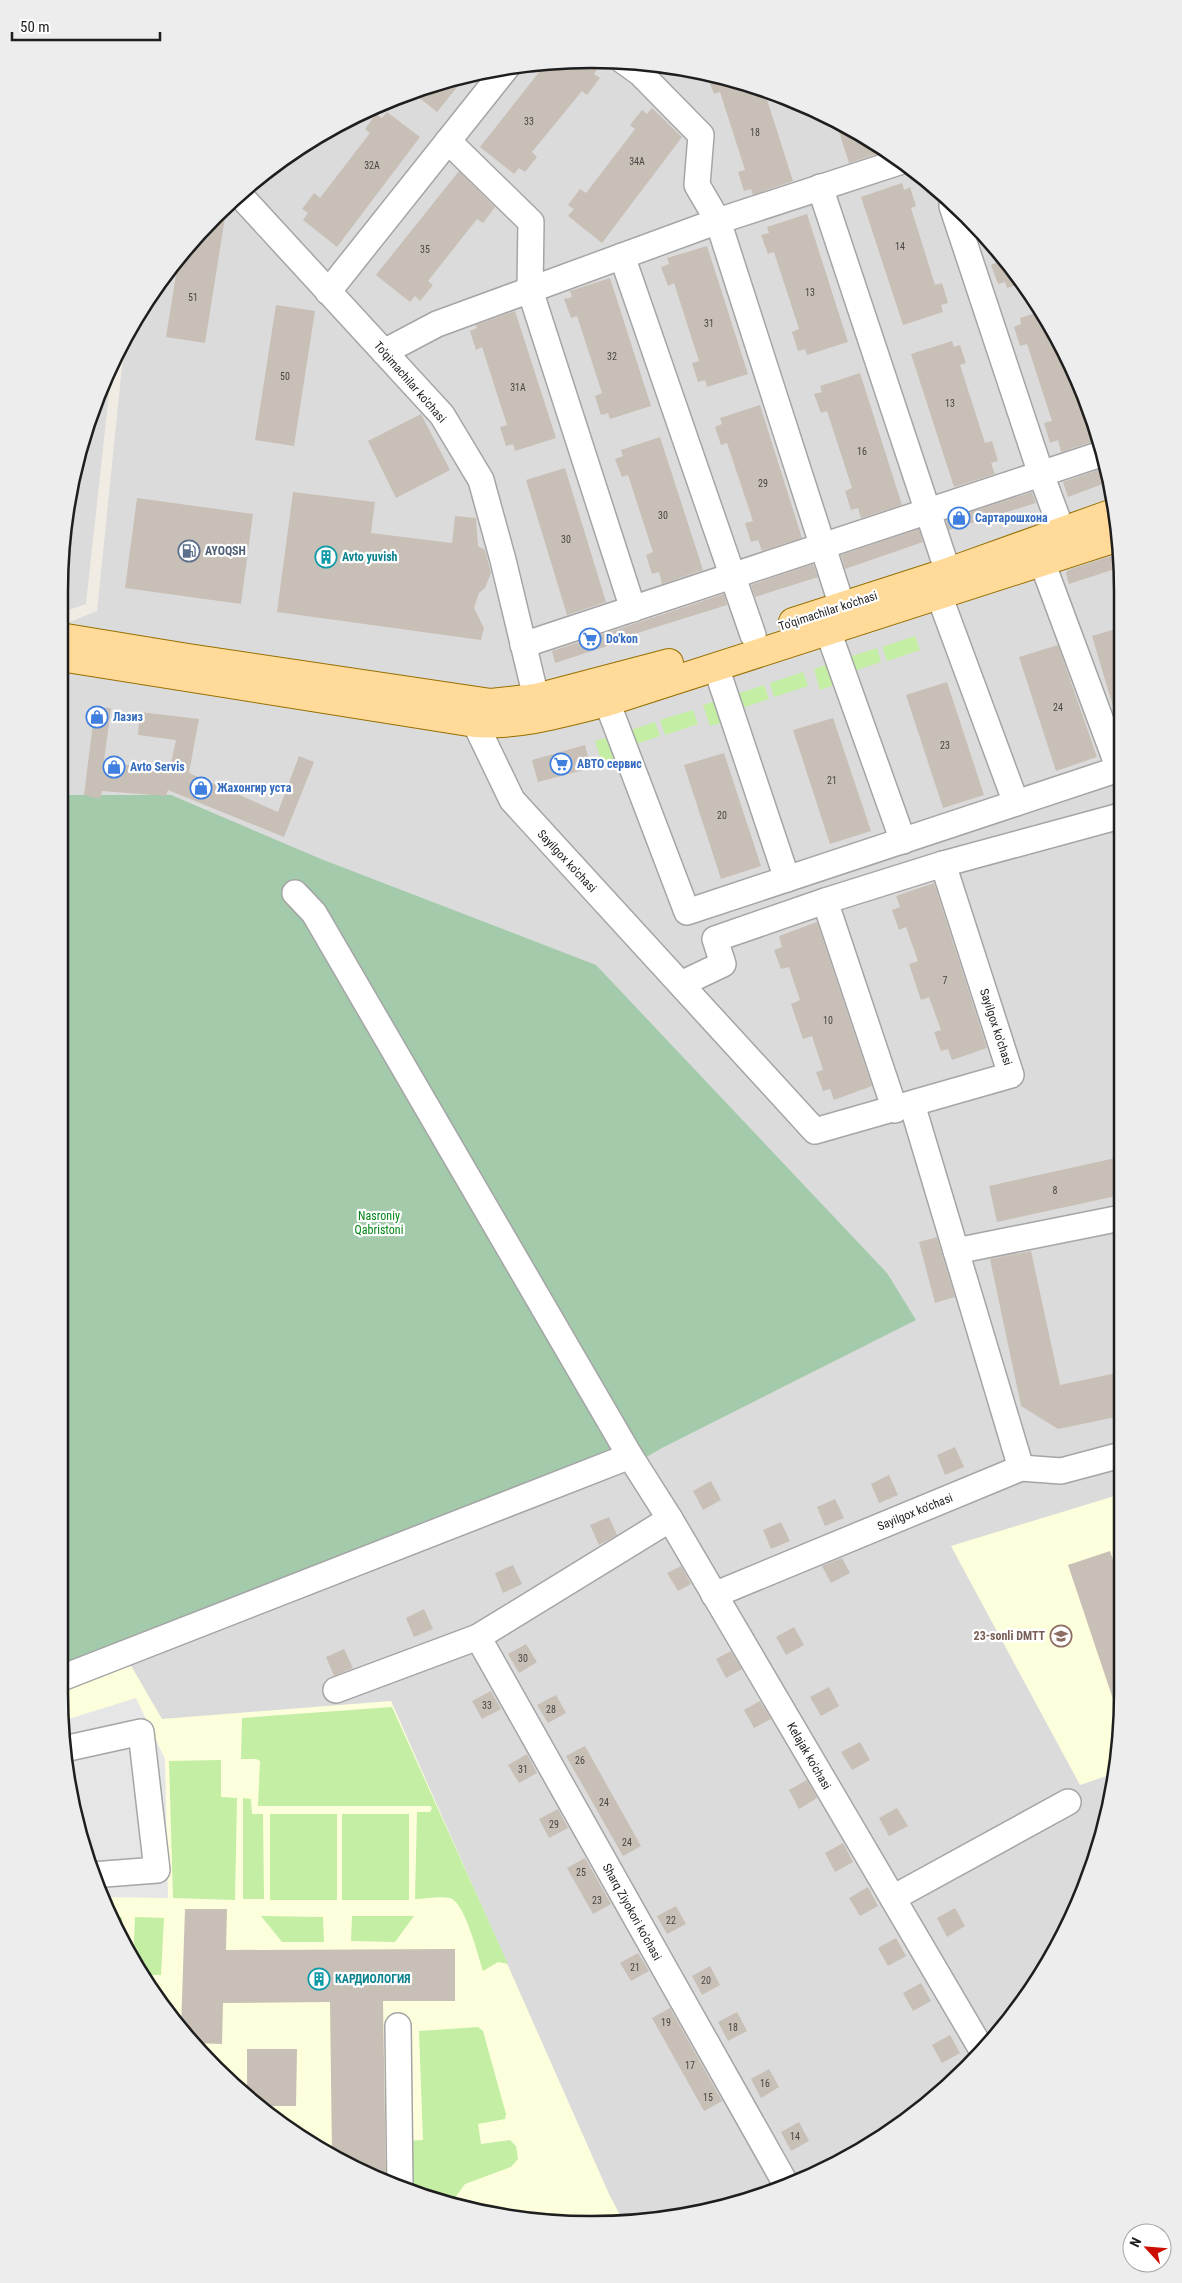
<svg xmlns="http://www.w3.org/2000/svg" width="1182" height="2283" viewBox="0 0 1182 2283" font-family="'Roboto Condensed',sans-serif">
<rect width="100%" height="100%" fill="#f0ece3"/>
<g fill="#dcdbdb">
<polygon points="626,60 728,77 826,114 915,169 1013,267 1083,388 1119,521 1122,1727 1105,1829 1068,1927 1033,1988 968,2068 915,2114 827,2169 762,2196 661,2220 556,2223 487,2214 325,2153 240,2092 169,2016 130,1958 87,1863 69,1796 59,1692 60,626 97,611 125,337 169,267 240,191 325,130 420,87 521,63"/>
<polygon points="113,357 86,604 60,613 60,556 77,454"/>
</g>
<g fill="#fdffdc">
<polygon points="1121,1494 1122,1727 1115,1773 1080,1785 951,1546"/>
<polygon points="130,1664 162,1719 391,1701 609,2194 623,2221 556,2223 487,2214 388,2184 325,2153 240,2092 169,2016 130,1958 87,1863 69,1796 59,1692"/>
</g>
<g fill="#c3eea4">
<polygon points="915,636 920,650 887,661 882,647"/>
<polygon points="877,648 881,662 848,673 843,659"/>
<polygon points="832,663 838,684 820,690 814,669"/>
<polygon points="803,672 808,686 774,697 770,683"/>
<polygon points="764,685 769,699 736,710 731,696"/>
<polygon points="722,699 728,721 710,726 703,705"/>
<polygon points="693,710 698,724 665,735 660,720"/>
<polygon points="655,722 660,736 627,747 622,733"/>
<polygon points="613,736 620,757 602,763 595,741"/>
<path d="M392,1707L508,1964L498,1962L483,1971C478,1956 465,1902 450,1898C440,1896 426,1899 415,1899L417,1812H430L432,1808L430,1806H258L260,1761L256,1759H241L242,1718Z"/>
<polygon points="221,1760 221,1797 237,1798 235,1900 173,1898 169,1761"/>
<polygon points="243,1798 251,1799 252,1814 263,1814 264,1899 243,1899"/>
<rect x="270" y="1814" width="67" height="86"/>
<rect x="342" y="1814" width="67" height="86"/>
<polygon points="111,1916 122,1917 121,1939"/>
<polygon points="261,1916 323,1917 324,1942 282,1942"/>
<polygon points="352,1916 414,1916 395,1942 351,1941"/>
<polygon points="135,1917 164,1918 161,1975 141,1975 133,1963"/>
<polygon points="478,2027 483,2031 506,2114 505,2119 478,2124 481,2144 510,2140 516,2146 518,2159 511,2167 465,2184 451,2203 406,2189 404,2141 423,2140 419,2031"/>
</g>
<polygon fill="#a2caab" points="61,795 171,795 321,859 596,965 887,1273 916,1320 662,1448 634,1464 59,1692"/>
<polygon fill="#e6e6e6" points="136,1698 165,1759 168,1898 103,1897 87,1863 69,1796 62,1721"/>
<g fill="#c8bfb6">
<polygon points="588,61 598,68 594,74 600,78 587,95 582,91 532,152 537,157 525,172 519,168 514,174 480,147 547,62"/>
<polygon points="706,73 728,77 764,90 793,181 753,195 751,189 744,191 738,172 745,170 720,92 714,94"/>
<polygon points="466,76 437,112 411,91 420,87"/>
<polygon points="652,108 682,137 602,243 568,216 574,209 568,205 580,189 586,193 635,129 630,125 642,110 647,114"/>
<polygon points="387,112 420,137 337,247 303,220 308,213 302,209 314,193 320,198 370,133 365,129 376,114 382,118"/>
<polygon points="835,119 886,151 849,163"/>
<polygon points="459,171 495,207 483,223 477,219 428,281 433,285 420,301 415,296 410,302 376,275"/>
<polygon points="902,183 904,190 910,187 916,206 911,208 935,285 942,283 948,303 941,305 943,312 903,325 861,197"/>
<polygon points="227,205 205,343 166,337 179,256"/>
<polygon points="807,214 848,342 807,355 805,349 798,351 792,332 799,329 774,252 768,254 761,235 769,233 767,227"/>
<polygon points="707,246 748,374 707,387 705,380 698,382 692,363 699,361 674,283 668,286 661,267 669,264 667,258"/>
<polygon points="993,247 1013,267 1023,283 1007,288 1005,282 998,284 991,265 998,262"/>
<polygon points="610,278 651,406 610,419 608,413 601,415 595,396 602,393 577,316 571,318 564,299 572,297 570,291"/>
<polygon points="276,305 315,311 294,446 255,440"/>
<polygon points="515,311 556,438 515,451 513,444 506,446 500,427 507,425 482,347 476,350 470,331 477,328 476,325"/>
<polygon points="1039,312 1083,388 1097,440 1061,452 1058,440 1050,443 1044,423 1052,421 1027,344 1020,346 1014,327 1021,324 1020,318"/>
<polygon points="952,341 954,347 960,345 966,363 960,365 985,443 992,441 998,461 991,463 995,474 954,487 911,354"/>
<polygon points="860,373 902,505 861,518 858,508 851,510 845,491 852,488 827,411 821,413 814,394 822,392 820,386"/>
<polygon points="760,405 802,538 762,551 758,540 751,542 745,523 753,521 727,443 721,445 715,427 722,424 720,418"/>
<polygon points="421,414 450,470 396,498 368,441"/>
<polygon points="660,437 703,570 662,584 659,572 652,574 646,555 653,552 628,475 622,477 615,459 623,456 621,450"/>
<polygon points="565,468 606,602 567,615 526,480"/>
<polygon points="1104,468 1108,482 1068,497 1063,482"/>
<polygon points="293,492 375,502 371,533 452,543 455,516 476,518 478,546 485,550 491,573 485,588 479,593 474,608 484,628 481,640 277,612"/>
<polygon points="1032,492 1036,503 949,530 946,520"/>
<polygon points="137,498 253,514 241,604 125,588"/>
<polygon points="919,529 923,542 845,569 841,555"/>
<polygon points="1111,556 1114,557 1118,568 1069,584 1066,573 1068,570"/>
<polygon points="813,564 818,577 755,597 751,585"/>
<polygon points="724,594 727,605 631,635 632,638 555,663 552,651"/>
<polygon points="1119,628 1119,712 1115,713 1092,636"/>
<polygon points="1058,645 1097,757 1056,771 1019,657"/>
<polygon points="947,682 984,795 943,808 906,695"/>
<polygon points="95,707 111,708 104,761 169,772 176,740 138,735 140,712 199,719 189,773 278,812 299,756 314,762 284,837 168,790 166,796 102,791 100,799 84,795"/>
<polygon points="833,718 871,831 830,844 793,730"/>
<polygon points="585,745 591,768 538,782 532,760"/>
<polygon points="724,753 761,866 721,879 684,765"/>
<polygon points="934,883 987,1048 952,1060 948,1049 941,1051 934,1032 941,1030 929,997 921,1000 909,964 918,961 906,927 899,930 892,910 900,907 896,896"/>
<polygon points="817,922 872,1086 834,1100 830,1089 823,1091 816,1072 823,1070 812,1036 803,1039 791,1004 800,1000 789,967 781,969 774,950 782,947 779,936"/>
<polygon points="1120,1157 1121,1195 997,1222 989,1186"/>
<polygon points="937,1237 955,1297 935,1303 919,1242"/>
<polygon points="1031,1251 1060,1385 1121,1372 1121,1416 1058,1429 1021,1406 990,1259"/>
<polygon points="955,1447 964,1467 945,1475 937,1455"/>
<polygon points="889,1475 898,1495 879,1503 871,1484"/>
<polygon points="711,1481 721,1500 703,1510 693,1491"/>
<polygon points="835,1499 844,1518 825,1526 817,1507"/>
<polygon points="609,1517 617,1535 599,1545 590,1525"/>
<polygon points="781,1522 790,1541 771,1549 763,1530"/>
<polygon points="1110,1551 1122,1587 1122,1716 1119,1717 1068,1565"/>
<polygon points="842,1558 850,1573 831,1583 822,1566"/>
<polygon points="513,1565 522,1584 503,1593 495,1573"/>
<polygon points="681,1566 691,1584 678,1591 667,1573"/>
<polygon points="424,1609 433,1629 414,1637 406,1618"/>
<polygon points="794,1627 804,1645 786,1655 776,1637"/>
<polygon points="526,1644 537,1662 519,1673 508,1654"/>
<polygon points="344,1649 353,1668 334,1676 326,1657"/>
<polygon points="731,1651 742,1669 726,1678 716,1659"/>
<polygon points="829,1687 839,1706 821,1716 810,1697"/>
<polygon points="491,1691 501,1709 482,1719 472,1701"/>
<polygon points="556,1695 566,1713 548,1723 537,1705"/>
<polygon points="760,1701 771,1719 754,1728 744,1710"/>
<polygon points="860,1742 870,1760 852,1770 841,1752"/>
<polygon points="585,1746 641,1846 623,1856 566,1756"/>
<polygon points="527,1754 537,1773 519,1783 508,1765"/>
<polygon points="807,1780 817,1798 799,1809 789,1790"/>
<polygon points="897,1808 908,1826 889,1836 879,1818"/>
<polygon points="558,1809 568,1828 549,1838 539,1819"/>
<polygon points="843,1843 853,1862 835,1872 825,1853"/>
<polygon points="585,1858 611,1904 593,1914 567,1868"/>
<polygon points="868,1887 878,1906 860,1916 849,1898"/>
<polygon points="676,1906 686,1924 667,1934 657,1916"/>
<polygon points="955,1908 965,1926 947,1937 937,1918"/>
<polygon points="185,1909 227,1909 226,1950 455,1949 455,2001 383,2001 386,2183 332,2156 330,2002 223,2003 222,2044 194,2043 181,2029"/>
<polygon points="896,1938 906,1956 888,1966 878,1948"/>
<polygon points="638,1953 649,1971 631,1981 620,1963"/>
<polygon points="710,1966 720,1985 702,1995 692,1976"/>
<polygon points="921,1983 931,2001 913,2011 903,1993"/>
<polygon points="670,2008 722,2101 704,2111 652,2018"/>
<polygon points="737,2012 747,2031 728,2041 718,2022"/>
<polygon points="950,2035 960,2053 942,2063 932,2045"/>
<polygon points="247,2049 297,2049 296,2106 259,2106 247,2097"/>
<polygon points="769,2069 779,2087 761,2098 751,2079"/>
<polygon points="799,2122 809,2141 791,2151 781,2132"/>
</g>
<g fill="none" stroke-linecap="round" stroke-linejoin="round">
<g stroke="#a5a5a5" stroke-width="28">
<g id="minor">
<polyline points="622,60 640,73 701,135 697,185 718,221 842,606"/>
<polyline points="448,141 531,222 530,290 633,609"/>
<polyline points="820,187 948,572"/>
<polyline points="238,193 442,415 481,480 503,560 541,718"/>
<polyline points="952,206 1041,474 1062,531"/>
<polyline points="622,256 753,635"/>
<polyline points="328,292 507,67"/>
<polyline points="384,352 437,324 718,221 902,161"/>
<polyline points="939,595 1016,803"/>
<polyline points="828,631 903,841"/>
<polyline points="523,645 1101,454"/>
<polyline points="716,667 787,879"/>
<polyline points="607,702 687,912 1119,769 1042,562"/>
<polyline points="475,723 512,800 815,1131 1011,1075 943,864"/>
<polyline points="295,893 314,913 630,1456 670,1519 982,2050"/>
<polyline points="825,901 895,1110"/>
<polyline points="681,984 723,964 715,939 825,901 943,864 1120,816"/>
<polyline points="912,1104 1021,1468"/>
<polyline points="956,1251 1121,1218"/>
<polyline points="714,1595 1021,1468 1061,1471 1121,1455"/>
<polyline points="478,1637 787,2186"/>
<polyline points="59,1679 630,1456"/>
<polyline points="336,1690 478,1637 670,1519"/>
<polyline points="64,1749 141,1732 157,1870 92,1875"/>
<polyline points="893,1898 1068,1802"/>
<polyline points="398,2026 400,2188"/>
</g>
</g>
<g stroke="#977000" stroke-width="30">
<g id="major">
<polyline points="793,622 951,571 1116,512"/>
<polyline points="60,637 188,658 491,703 536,698 669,663"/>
<path d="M60,657L475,723C520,726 563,713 607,702L1119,537"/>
</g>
</g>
<use href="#minor" stroke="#fff" stroke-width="25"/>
<use href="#major" stroke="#ffda98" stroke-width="28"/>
</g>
<defs>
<g id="shop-ring" transform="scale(1.125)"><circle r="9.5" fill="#fff" stroke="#3f7fe0" stroke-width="1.5"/><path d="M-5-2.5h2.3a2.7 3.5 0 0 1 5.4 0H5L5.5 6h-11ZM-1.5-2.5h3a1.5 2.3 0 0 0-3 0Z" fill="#3f7fe0"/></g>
<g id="fuel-ring" transform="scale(1.125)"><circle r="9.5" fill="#fff" stroke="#5c6f8a" stroke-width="1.5"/><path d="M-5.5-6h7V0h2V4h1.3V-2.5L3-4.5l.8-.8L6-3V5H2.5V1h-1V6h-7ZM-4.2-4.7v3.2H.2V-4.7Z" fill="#5c6f8a"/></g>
<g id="building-ring" transform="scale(1.125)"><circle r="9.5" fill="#fff" stroke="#0f9aa8" stroke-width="1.5"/><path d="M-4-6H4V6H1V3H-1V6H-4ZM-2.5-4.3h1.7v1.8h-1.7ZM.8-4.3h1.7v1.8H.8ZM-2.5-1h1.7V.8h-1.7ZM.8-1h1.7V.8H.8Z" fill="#0f9aa8"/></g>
<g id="supermarket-ring" transform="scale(1.125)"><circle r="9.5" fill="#fff" stroke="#3f7fe0" stroke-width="1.5"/><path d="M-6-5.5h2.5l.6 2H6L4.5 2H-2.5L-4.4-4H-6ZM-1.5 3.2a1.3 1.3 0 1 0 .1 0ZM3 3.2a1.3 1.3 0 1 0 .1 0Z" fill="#3f7fe0"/></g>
<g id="school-ring" transform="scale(1.125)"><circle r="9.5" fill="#fff" stroke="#8d6e63" stroke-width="1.5"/><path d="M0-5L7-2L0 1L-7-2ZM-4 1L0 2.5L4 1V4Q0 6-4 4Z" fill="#8d6e63"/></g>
</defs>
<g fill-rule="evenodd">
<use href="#shop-ring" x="959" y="518"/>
<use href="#fuel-ring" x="189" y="551"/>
<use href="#building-ring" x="326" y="557"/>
<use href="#supermarket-ring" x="590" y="639"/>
<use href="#shop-ring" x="97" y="717"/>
<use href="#supermarket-ring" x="561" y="764"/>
<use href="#shop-ring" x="114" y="767"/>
<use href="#shop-ring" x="201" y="788"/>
<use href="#school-ring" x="1061" y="1636"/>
<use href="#building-ring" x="319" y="1979"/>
</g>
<g text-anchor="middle" stroke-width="4.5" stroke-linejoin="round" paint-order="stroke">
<g font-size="10" fill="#484644">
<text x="529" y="125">33</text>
<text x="755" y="136">18</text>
<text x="637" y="165">34А</text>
<text x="372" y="169">32А</text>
<text x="900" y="250">14</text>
<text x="425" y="253">35</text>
<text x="810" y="296">13</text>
<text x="193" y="301">51</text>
<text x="709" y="327">31</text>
<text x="612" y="360">32</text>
<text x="285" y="380">50</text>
<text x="518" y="391">31А</text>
<text x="950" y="407">13</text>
<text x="862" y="455">16</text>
<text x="763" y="487">29</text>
<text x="663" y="519">30</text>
<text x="566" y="543">30</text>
<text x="1058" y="711">24</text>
<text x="945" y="749">23</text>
<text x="832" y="784">21</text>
<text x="722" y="819">20</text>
<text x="945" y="984">7</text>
<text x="828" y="1024">10</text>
<text x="1055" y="1194">8</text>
<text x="523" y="1662">30</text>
<text x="487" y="1709">33</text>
<text x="551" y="1713">28</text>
<text x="580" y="1764">26</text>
<text x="523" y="1773">31</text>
<text x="604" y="1806">24</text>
<text x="554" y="1828">29</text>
<text x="627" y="1846">24</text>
<text x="581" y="1876">25</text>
<text x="597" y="1904">23</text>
<text x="671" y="1924">22</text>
<text x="635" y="1971">21</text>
<text x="706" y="1984">20</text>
<text x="666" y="2026">19</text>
<text x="733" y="2031">18</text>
<text x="690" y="2069">17</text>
<text x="765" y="2087">16</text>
<text x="708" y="2101">15</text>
<text x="795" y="2140">14</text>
</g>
<g font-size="12" fill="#1e1e1e" stroke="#fff">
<text transform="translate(410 382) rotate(49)" y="4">To'qimachilar ko'chasi</text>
<text transform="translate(828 611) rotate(-18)" y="4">To'qimachilar ko'chasi</text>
<text transform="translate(567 861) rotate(47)" y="4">Sayilgox ko'chasi</text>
<text transform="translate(996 1027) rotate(72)" y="4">Sayilgox ko'chasi</text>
<text transform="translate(915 1512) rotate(-22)" y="4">Sayilgox ko'chasi</text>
<text transform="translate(809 1756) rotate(60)" y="4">Kelajak ko'chasi</text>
<text transform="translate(632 1912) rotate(61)" y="4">Sharq Ziyokori ko'chasi</text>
</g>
<g font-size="12" font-weight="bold" fill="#366cbe" stroke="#fff" text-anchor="start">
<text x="975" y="522">Сартарошхона</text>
<text x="606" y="643">Do'kon</text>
<text x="113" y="721">Лазиз</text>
<text x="577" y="768">АВТО сервис</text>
<text x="130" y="771">Avto Servis</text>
<text x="217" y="792">Жахонгир уста</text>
</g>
<g font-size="12" font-weight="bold" fill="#4e5e75" stroke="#fff" text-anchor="start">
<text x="205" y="555">AYOQSH</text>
</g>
<g font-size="12" font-weight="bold" fill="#0d838f" stroke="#fff" text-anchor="start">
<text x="342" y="561">Avto yuvish</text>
<text x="335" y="1983">КАРДИОЛОГИЯ</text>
</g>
<g font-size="12" fill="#038516" stroke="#fff">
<text x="379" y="1220">Nasroniy<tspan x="379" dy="14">Qabristoni</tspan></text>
</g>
<g font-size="12" font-weight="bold" fill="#785e54" stroke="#fff" text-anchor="end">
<text x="1045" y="1640">23-sonli DMTT</text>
</g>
</g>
<path d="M0 0H1182V2283H0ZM591 68H591A523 523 0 0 1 1114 591V1693A523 523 0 0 1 591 2216H591A523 523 0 0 1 68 1693V591A523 523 0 0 1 591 68Z" fill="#ededed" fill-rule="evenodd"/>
<path fill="none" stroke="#1e1e1e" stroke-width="2.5" d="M591 68H591A523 523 0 0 1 1114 591V1693A523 523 0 0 1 591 2216H591A523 523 0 0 1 68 1693V591A523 523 0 0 1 591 68Z"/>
<g transform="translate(1147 2248) rotate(296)"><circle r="24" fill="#ffffff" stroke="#a5a5a5"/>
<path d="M0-4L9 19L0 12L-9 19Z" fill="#cb0e00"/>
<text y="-8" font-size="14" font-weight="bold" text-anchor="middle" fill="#1e1e1e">N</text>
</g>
<path d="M12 32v8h148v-8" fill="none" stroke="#1e1e1e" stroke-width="2.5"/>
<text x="20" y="32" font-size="15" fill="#1e1e1e" stroke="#ffffff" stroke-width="4" paint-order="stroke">50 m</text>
</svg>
